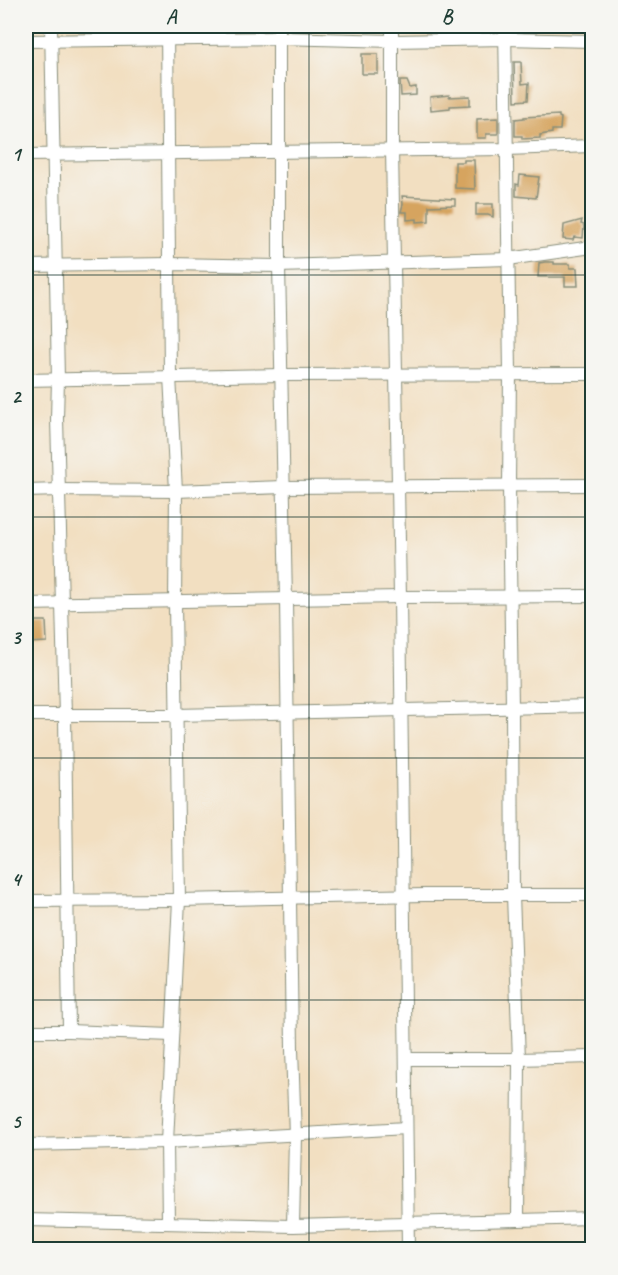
<svg xmlns="http://www.w3.org/2000/svg" width="618" height="1275" viewBox="0 0 618 1275" font-family="Caveat,sans-serif">
<rect width="100%" height="100%" fill="#f6f6f2"/>
<filter id="ink" filterUnits="userSpaceOnUse"><feTurbulence type="fractalNoise" baseFrequency=".0167" numOctaves="2"/><feDisplacementMap in="SourceGraphic" scale="12" xChannelSelector="R" yChannelSelector="G"/><feConvolveMatrix kernelMatrix="1 2 1 2 8 2 1 2 1" color-interpolation-filters="sRGB"/></filter>
<filter id="wash" filterUnits="userSpaceOnUse"><feTurbulence type="fractalNoise" baseFrequency=".008" numOctaves="4" result="noise"/><feDisplacementMap in="SourceGraphic" scale="24" xChannelSelector="R" yChannelSelector="G"/><feGaussianBlur stdDeviation="1.35" result="paint"/><feColorMatrix in="noise" values="0 0 0 0 0 0 0 0 0 0 0 0 0 0 0 0 0 1.4 0 .05"/><feComposite in="paint" operator="in"/></filter>
<g filter="url(#wash)">
<rect width="100%" height="100%" fill="#f2dfc1"/>
<g id="blocks">
<g fill="#d6a45e">
<rect x="362" y="54" width="16" height="20"/>
<polygon points="514,62 521,62 522,84 529,83 528,100 515,101"/>
<polygon points="400,81 407,81 410,88 416,87 416,95 401,96"/>
<polygon points="449,95 449,97 470,96 470,105 450,106 450,108 431,110 430,97"/>
<polygon points="559,115 559,117 561,118 560,130 552,130 552,133 540,135 540,138 522,139 522,136 515,136 515,119 524,118 524,117"/>
<polygon points="498,118 498,134 486,134 486,138 477,138 477,119"/>
<polygon points="464,160 474,160 475,189 455,188 455,162 464,162"/>
<polygon points="520,175 539,177 536,198 516,196 516,184 519,185"/>
<polygon points="402,196 455,199 455,205 429,206 429,221 417,222 417,219 407,220 407,212 401,212 403,204"/>
<polygon points="476,204 493,204 493,217 488,215 476,215"/>
<polygon points="582,220 581,224 584,225 583,238 574,237 573,240 563,239 564,225"/>
<polygon points="545,262 554,262 554,264 570,264 570,268 577,268 578,286 565,286 565,277 538,277 539,263"/>
<polygon points="26,621 46,621 47,642 26,643"/>
</g>
</g>
</g>
<g filter="url(#ink)">
<use href="#blocks" fill-opacity="0" stroke="#888e7a" stroke-width="1.5"/>
<g fill="none" stroke-linecap="round" stroke-linejoin="round">
<g stroke="#888e7a" stroke-width="14">
<g id="minor">
<polyline points="51,26 58,379 57,419 65,715 69,1031"/>
<polyline points="167,26 170,376 176,491 175,602 179,900 167,1142 168,1223"/>
<polyline points="279,26 279,266 286,600 292,1049 295,1136 293,1226"/>
<polyline points="392,26 392,150 400,597 408,1250"/>
<polyline points="505,26 510,373 509,486 512,707 513,895 519,1059 518,1220"/>
<polyline points="26,41 279,38 393,41 505,39 592,41"/>
<polyline points="26,155 506,149 592,146"/>
<polyline points="26,266 169,264 279,266 508,259 592,247"/>
<polyline points="26,380 281,375 592,374"/>
<polyline points="26,491 59,490 176,491 284,487 592,485"/>
<polyline points="26,604 400,597 592,596"/>
<polyline points="26,715 176,715 592,706"/>
<polyline points="26,901 179,900 425,895 592,895"/>
<polyline points="26,1031 69,1031 171,1035"/>
<polyline points="406,1059 519,1059 592,1057"/>
<polyline points="26,1145 167,1142 406,1128"/>
<polyline points="26,1220 293,1226 592,1218"/>
</g>
</g>
<use href="#minor" stroke="#fff" stroke-width="12"/>
</g>
</g>
<path fill="none" stroke="#1f3d34" stroke-width="1.5" stroke-opacity="0.55" d="M309,26V1250M26,275H592M26,517H592M26,758H592M26,1000H592"/>
<rect width="618" height="1275" fill="none" stroke="#f6f6f2" stroke-width="66"/>
<rect x="33" y="33" width="552" height="1209" fill="none" stroke="#1f3d34" stroke-width="2"/>
<g font-size="20" text-anchor="middle" font-weight="bold" fill="#1f3d34">
<text x="171" y="23">A</text>
<text x="447" y="23">B</text>
<text x="16" y="161">1</text>
<text x="16" y="403">2</text>
<text x="16" y="644">3</text>
<text x="16" y="886">4</text>
<text x="16" y="1128">5</text>
</g>
</svg>
